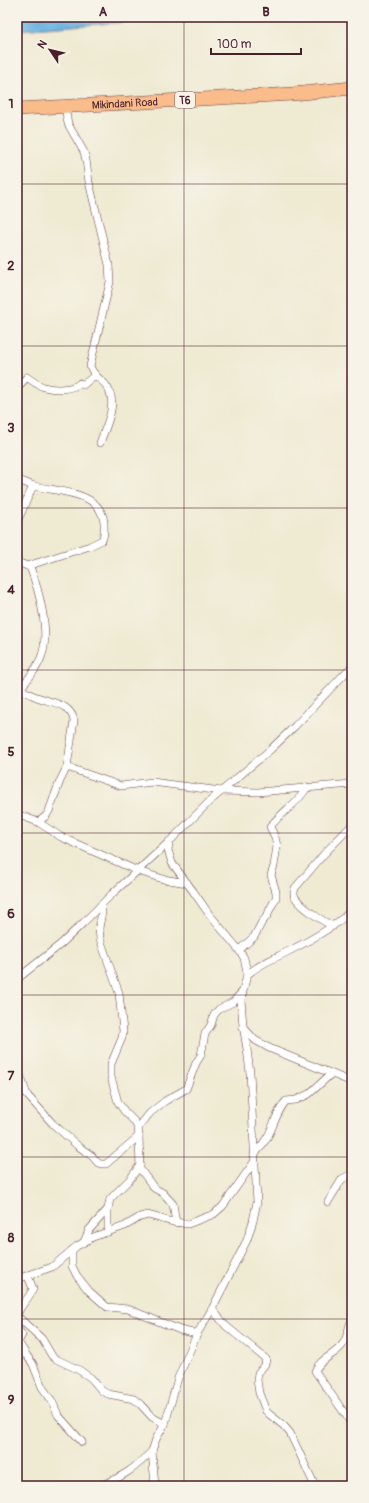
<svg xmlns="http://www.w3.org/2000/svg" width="369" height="1503" viewBox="0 0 369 1503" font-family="Pangolin,sans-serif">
<rect width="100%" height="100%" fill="#f7f3e8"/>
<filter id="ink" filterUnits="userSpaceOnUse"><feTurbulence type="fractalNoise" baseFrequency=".025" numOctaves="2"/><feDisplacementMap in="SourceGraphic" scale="8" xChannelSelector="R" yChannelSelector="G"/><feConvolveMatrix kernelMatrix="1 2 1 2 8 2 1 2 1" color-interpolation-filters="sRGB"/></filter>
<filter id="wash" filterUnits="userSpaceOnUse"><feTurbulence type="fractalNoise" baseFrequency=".012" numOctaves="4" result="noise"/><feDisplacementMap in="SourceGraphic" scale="16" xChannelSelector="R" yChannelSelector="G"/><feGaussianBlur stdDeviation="0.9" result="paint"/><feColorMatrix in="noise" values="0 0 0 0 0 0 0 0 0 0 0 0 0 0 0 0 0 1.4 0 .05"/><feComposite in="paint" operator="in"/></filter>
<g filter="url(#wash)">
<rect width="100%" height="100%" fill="#efead2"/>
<polygon fill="#6bb2e2" stroke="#5a6886" points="17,17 197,17 17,30"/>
</g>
<g filter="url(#ink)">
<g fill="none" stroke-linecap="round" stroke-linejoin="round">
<g stroke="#633d44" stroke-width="8">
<g id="street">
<path d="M65,107L68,124L84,152L86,160L89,182L109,265L110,282L90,366C93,375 99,378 105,384C120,402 106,425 100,443"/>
<path d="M17,388L27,377C32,381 38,385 44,387C53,390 73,390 80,383L83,385L95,375"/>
<path d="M17,480C23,481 29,485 35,486C57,492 101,491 104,522C104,528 105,535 102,540L90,546L27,566"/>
<polyline points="17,522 33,486"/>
<path d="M17,562L30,567C39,590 50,632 42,655C38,668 28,679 20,689"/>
<path d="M17,688C24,690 30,695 37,697C51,703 71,703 74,721L67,767L60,781L49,811L46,816L38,822"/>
<polyline points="67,767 121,786 152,782 221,791 258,792 352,784"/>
<polyline points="17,814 38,822 61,837 138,871 163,879 187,883"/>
<polyline points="101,905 102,912 99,928 100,939 119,993 123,1031 122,1038 111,1064 111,1077 118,1102 125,1112 134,1121 138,1128 139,1136 140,1169 154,1188 163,1193 173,1204 176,1223"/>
<path d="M333,926C322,921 301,907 295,897C293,894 294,891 295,888L324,854L352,825"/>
<path d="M239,950L254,937L262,922L268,915L269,911L276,898V892L271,875L274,866L277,846L275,837L270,827C282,811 298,804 307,787"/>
<path d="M247,975C259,964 273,959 287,952C307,942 338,926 352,909"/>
<polyline points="17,979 61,944 83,923 112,894 169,842 210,801 271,749 295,726 352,666"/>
<polyline points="243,1027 255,1040 269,1048 352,1082"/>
<polyline points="17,1066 27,1095 53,1124 78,1146 92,1156 98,1163 101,1164 106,1164 139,1136"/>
<polyline points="138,1128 150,1113 165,1101 186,1089 196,1063 201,1055 205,1034 211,1025 214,1015 219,1009 233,1002 242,992"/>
<path d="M254,1155C259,1149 264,1143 268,1136C274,1125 277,1111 286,1101L296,1100L309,1094L331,1074"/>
<polyline points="328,1202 342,1179 352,1174"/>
<polyline points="108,1232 108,1209"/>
<polyline points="84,1242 89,1230 108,1209 110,1199 131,1178 140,1165"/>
<polyline points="72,1250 72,1266 77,1276 89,1291 107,1307 128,1309 180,1330 197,1334"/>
<path d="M28,1276L33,1289C27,1303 14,1308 17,1327C18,1330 21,1333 22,1335L18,1342L27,1356L33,1364L42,1387L52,1401L58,1415L82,1442"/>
<polyline points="17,1279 52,1267 77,1246 93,1237 125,1226 140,1217 148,1215 169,1221 188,1224 214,1214 223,1206 254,1162"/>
<polyline points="212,1309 226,1326 266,1359 265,1364 258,1373 257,1380 259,1393 266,1411 269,1414 283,1425 290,1433 315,1486"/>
<polyline points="18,1317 42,1339 52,1356 56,1359 79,1370 91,1378 102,1391 108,1394 134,1399 140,1404 152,1417 165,1424"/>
<path d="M352,1320C348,1327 348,1337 343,1344C336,1355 320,1358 315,1371L352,1424"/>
<polyline points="17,1358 24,1352"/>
<path d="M99,1486C123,1477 134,1469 152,1451"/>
<polyline points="155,1486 152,1451 156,1439 165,1424 178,1378 197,1334 212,1309 247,1240 253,1221 257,1202 250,1073 247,1049 243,1026 241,1000 247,975 246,967 244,958 239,950 209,914 193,891 172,863 168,850 169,842"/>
</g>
</g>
<g stroke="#633d44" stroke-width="14">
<g id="highway">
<path id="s1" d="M17,109L293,94L352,88"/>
</g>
</g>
<use href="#street" stroke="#fff" stroke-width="7"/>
<use href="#highway" stroke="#f9bc8a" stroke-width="13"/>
</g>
</g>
<path fill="none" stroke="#4a1f2b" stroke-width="1" stroke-opacity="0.55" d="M184,17V1486M17,184H352M17,346H352M17,508H352M17,670H352M17,833H352M17,995H352M17,1157H352M17,1319H352"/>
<g text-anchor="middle" stroke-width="3.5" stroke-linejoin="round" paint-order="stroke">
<rect fill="#f7f3e8" stroke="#7e5f64" stroke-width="1" x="175" y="92" width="20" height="16" rx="3"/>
<g font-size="10" font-weight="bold" fill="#4a1f2b">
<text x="185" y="104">T6</text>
</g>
<g font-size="11" fill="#4a1f2b" stroke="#f7f3e8">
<text dy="4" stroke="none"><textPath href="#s1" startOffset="108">Mikindani Road</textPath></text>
</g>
</g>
<rect width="369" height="1503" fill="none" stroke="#f7f3e8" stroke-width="44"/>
<g transform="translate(50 50) rotate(305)" stroke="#f7f3e8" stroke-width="3" paint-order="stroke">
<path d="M0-3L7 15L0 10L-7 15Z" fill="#4a1f2b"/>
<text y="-6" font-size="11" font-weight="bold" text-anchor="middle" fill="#4a1f2b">N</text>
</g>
<path d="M211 48v6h90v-6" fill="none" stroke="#4a1f2b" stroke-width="2"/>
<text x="217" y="48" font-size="12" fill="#4a1f2b" stroke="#f7f3e8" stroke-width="3" paint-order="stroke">100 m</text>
<rect x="22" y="22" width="325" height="1459" fill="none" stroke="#4a1f2b" stroke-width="1.5"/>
<g font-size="13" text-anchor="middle" font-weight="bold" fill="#4a1f2b">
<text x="103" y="16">A</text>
<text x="266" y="16">B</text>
<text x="11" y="108">1</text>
<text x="11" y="270">2</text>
<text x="11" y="432">3</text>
<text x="11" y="594">4</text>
<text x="11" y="756">5</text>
<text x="11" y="918">6</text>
<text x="11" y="1080">7</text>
<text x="11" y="1242">8</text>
<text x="11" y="1404">9</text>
</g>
</svg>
